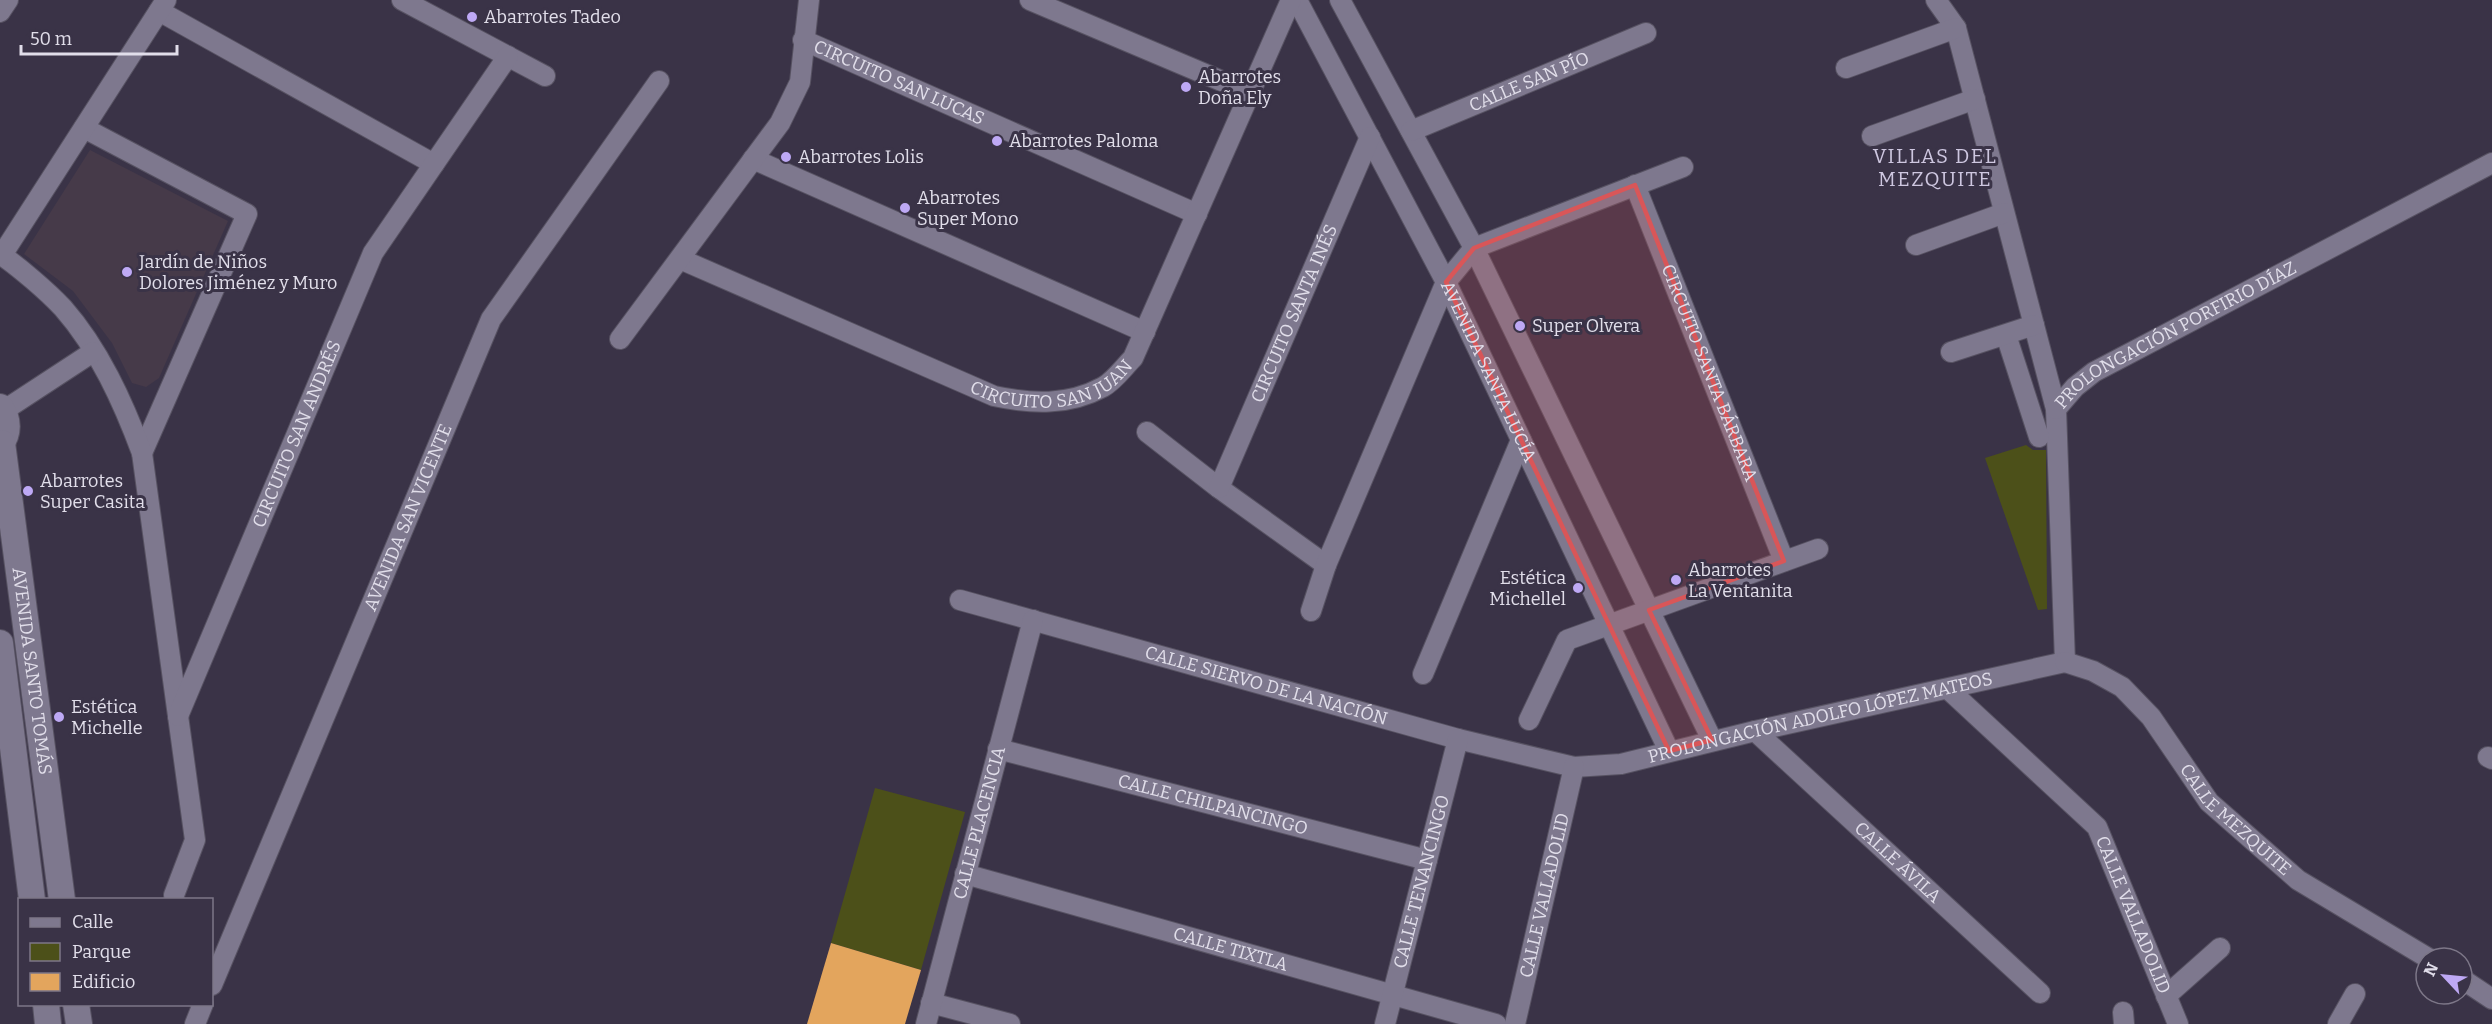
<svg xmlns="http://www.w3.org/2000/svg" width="2492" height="1024" viewBox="0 0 2492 1024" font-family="Bitter,serif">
<rect width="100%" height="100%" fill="#3a3347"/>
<polygon fill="#463a49" points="90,150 228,221 159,378 146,387 132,383 112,343 73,291 24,254"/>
<g fill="#4c5019">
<polygon points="2026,445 2033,450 2046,450 2047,609 2038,610 1985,458"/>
<polygon points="875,788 965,812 921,970 831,943"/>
</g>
<polygon fill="#e3a55d" points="831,943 921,970 905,1024 807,1024"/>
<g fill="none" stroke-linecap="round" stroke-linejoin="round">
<g stroke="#575262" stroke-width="22">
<g id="minor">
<polyline points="402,0 545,76"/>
<polyline points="1030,0 1250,93"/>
<path id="s1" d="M1297,0L1446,282L1669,751"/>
<polyline points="1340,0 1474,248 1712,740"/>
<polyline points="1936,0 1956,28 2056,409 2065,662"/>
<polyline points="159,11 434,164"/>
<polyline points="0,12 8,0"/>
<path id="s2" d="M803,40L1197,214"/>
<polyline points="1846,68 1956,28"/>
<polyline points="84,128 247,214 142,453"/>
<path id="s3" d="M1411,131L1646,33"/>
<polyline points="1872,136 1975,99"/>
<polyline points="753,159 1145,332"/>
<path id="s4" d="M1635,185L1784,561"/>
<polyline points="1916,245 2004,213"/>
<path d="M0,254C19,267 47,291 63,308C99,349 123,402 142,453L195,840L174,895"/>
<polyline points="2,255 166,0"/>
<path id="s5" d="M680,259L994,396C1031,404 1068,406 1103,387C1114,381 1124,367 1133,358L1291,0"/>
<polyline points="2006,335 2039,437"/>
<polyline points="620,339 780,123 800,82 809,0"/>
<polyline points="1951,352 2034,325"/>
<path id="s6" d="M2056,409L2075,387L2094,372L2492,163"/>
<polyline points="3,411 93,352"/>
<polyline points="1147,432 1219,488 1326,565"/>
<path id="s7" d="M1219,488L1370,137"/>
<path id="s8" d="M960,600L1458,739L1574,767L1621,764L1755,731L2065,662"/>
<polyline points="1311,611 1326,565 1446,282 1474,248 1683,167"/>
<path id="s9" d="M2065,662L2093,671L2122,687L2151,717L2209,802L2298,880L2428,958"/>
<polyline points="1423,674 1521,440"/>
<path id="s10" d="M1948,689L2097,827L2178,1024"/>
<path id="s11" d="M178,716L373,253L508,56"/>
<polyline points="1529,720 1567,640 1818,549"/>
<path id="s12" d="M1755,731L2040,993"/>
<path id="s13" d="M998,749L1427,860"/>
<polyline points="2488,757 2492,759"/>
<path id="s14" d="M965,874L1496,1024"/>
<polyline points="2462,979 2492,999"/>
<path id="s15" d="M212,985L491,319L659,81"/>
<polyline points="2166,996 2220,948"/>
<polyline points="931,1003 1010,1024"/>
<polyline points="2123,1012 2124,1024"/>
<polyline points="195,1024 203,1004"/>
<path id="s16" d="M926,1024L1033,620"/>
<path id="s17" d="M1385,1024L1458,739"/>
<path id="s18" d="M1515,1024L1574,767"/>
<polyline points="2338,1024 2355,994"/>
</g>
</g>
<g stroke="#575262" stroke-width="28">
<g id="tertiary">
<path d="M0,407C9,420 9,433 0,445"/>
<path id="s19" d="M2,443L62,900"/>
<polyline points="0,643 32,900"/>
<polyline points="46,1004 48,1024"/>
<polyline points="76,1004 79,1024"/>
</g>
</g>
<use href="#minor" stroke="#7e788e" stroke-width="20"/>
<use href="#tertiary" stroke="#7e788e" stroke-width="26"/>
</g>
<path fill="#d95658" fill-opacity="0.2" stroke="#d95658" stroke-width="4.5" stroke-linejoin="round" d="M1635,185L1784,561L1649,610L1712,740L1669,751L1446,282L1474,248Z"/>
<g fill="#bea9f5" stroke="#3a3347" stroke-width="2">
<circle cx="472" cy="17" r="6"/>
<circle cx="1186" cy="87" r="6"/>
<circle cx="997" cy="141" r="6"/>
<circle cx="786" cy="157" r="6"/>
<circle cx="905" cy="208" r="6"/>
<circle cx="127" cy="272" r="6"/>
<circle cx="1520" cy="326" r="6"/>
<circle cx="28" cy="491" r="6"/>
<circle cx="1676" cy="580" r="6"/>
<circle cx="1578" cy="588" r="6"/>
<circle cx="59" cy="717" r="6"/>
</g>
<g text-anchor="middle" stroke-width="6" stroke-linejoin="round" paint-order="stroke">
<g font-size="18" fill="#e1deea" stroke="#3a3347" text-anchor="start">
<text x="484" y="23">Abarrotes Tadeo</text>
<text x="1198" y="83">Abarrotes<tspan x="1198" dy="21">Doña Ely</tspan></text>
<text x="1009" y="147">Abarrotes Paloma</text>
<text x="798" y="163">Abarrotes Lolis</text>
<text x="917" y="204">Abarrotes<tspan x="917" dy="21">Super Mono</tspan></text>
<text x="139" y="268">Jardín de Niños<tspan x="139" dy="21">Dolores Jiménez y Muro</tspan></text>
<text x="1532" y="332">Super Olvera</text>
<text x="40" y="487">Abarrotes<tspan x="40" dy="21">Super Casita</tspan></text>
<text x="1688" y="576">Abarrotes<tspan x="1688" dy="21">La Ventanita</tspan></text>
<text x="1566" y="584" text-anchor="end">Estética<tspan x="1566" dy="21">Michellel</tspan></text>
<text x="71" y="713">Estética<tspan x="71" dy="21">Michelle</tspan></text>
</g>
<g font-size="18" fill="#e1deea" stroke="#3a3347">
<text dy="6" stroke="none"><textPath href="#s2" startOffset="105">CIRCUITO SAN LUCAS</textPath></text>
<text dy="6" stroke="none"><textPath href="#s3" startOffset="128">CALLE SAN PÍO</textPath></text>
<text dy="6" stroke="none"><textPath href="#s7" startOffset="190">CIRCUITO SANTA INÉS</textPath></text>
<text dy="6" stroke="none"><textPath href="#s6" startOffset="142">PROLONGACIÓN PORFIRIO DÍAZ</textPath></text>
<text dy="6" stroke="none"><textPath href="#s5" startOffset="404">CIRCUITO SAN JUAN</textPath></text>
<text dy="6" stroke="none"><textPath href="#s1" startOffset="418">AVENIDA SANTA LUCÍA</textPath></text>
<text dy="6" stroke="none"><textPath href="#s4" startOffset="202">CIRCUITO SANTA BÁRBARA</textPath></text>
<text dy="6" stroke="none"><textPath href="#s11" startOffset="306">CIRCUITO SAN ANDRÉS</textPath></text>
<text dy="6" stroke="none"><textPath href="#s15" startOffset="507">AVENIDA SAN VICENTE</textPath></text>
<text dy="6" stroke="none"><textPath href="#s19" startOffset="230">AVENIDA SANTO TOMÁS</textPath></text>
<text dy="6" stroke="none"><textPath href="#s8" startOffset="318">CALLE SIERVO DE LA NACIÓN</textPath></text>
<text dy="6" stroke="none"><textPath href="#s8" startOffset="888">PROLONGACIÓN ADOLFO LÓPEZ MATEOS</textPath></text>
<text dy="6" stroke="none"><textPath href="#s13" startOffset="222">CALLE CHILPANCINGO</textPath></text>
<text dy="6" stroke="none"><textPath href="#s9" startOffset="238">CALLE MEZQUITE</textPath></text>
<text dy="6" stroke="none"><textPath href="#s16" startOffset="208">CALLE PLACENCIA</textPath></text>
<text dy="6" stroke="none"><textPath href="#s12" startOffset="194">CALLE ÁVILA</textPath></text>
<text dy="6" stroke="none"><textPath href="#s17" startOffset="147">CALLE TENANCINGO</textPath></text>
<text dy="6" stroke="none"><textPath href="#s18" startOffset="132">CALLE VALLADOLID</textPath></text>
<text dy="6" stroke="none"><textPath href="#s10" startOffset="298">CALLE VALLADOLID</textPath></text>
<text dy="6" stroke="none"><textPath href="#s14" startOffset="276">CALLE TIXTLA</textPath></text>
</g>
<g font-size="20" letter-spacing="1.5" fill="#cec7e0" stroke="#3a3347">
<text x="1935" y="163">VILLAS DEL<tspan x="1935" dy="23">MEZQUITE</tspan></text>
</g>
</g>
<rect x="18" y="898" width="195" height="108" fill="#3a3347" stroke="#7d7788" stroke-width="1.5"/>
<rect x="30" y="918" width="30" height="9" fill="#7e788e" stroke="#7d7788" stroke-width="1.5"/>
<text x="72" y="928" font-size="18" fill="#e1deea">Calle</text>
<rect x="30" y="943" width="30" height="18" fill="#4c5019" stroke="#7d7788" stroke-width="1.5"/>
<text x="72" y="958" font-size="18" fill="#e1deea">Parque</text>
<rect x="30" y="973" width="30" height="18" fill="#e3a55d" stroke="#7d7788" stroke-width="1.5"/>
<text x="72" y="988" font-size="18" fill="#e1deea">Edificio</text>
<g transform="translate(2444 976) rotate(296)"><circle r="28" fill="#3a3347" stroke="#7d7788" stroke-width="1.5"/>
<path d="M0-4.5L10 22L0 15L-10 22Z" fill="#bea9f5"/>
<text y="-9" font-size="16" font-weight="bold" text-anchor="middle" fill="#e1deea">N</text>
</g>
<path d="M21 45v9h156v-9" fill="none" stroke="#e1deea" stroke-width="3"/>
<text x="30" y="45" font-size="18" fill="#e1deea" stroke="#3a3347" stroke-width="4.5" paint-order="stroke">50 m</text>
</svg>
